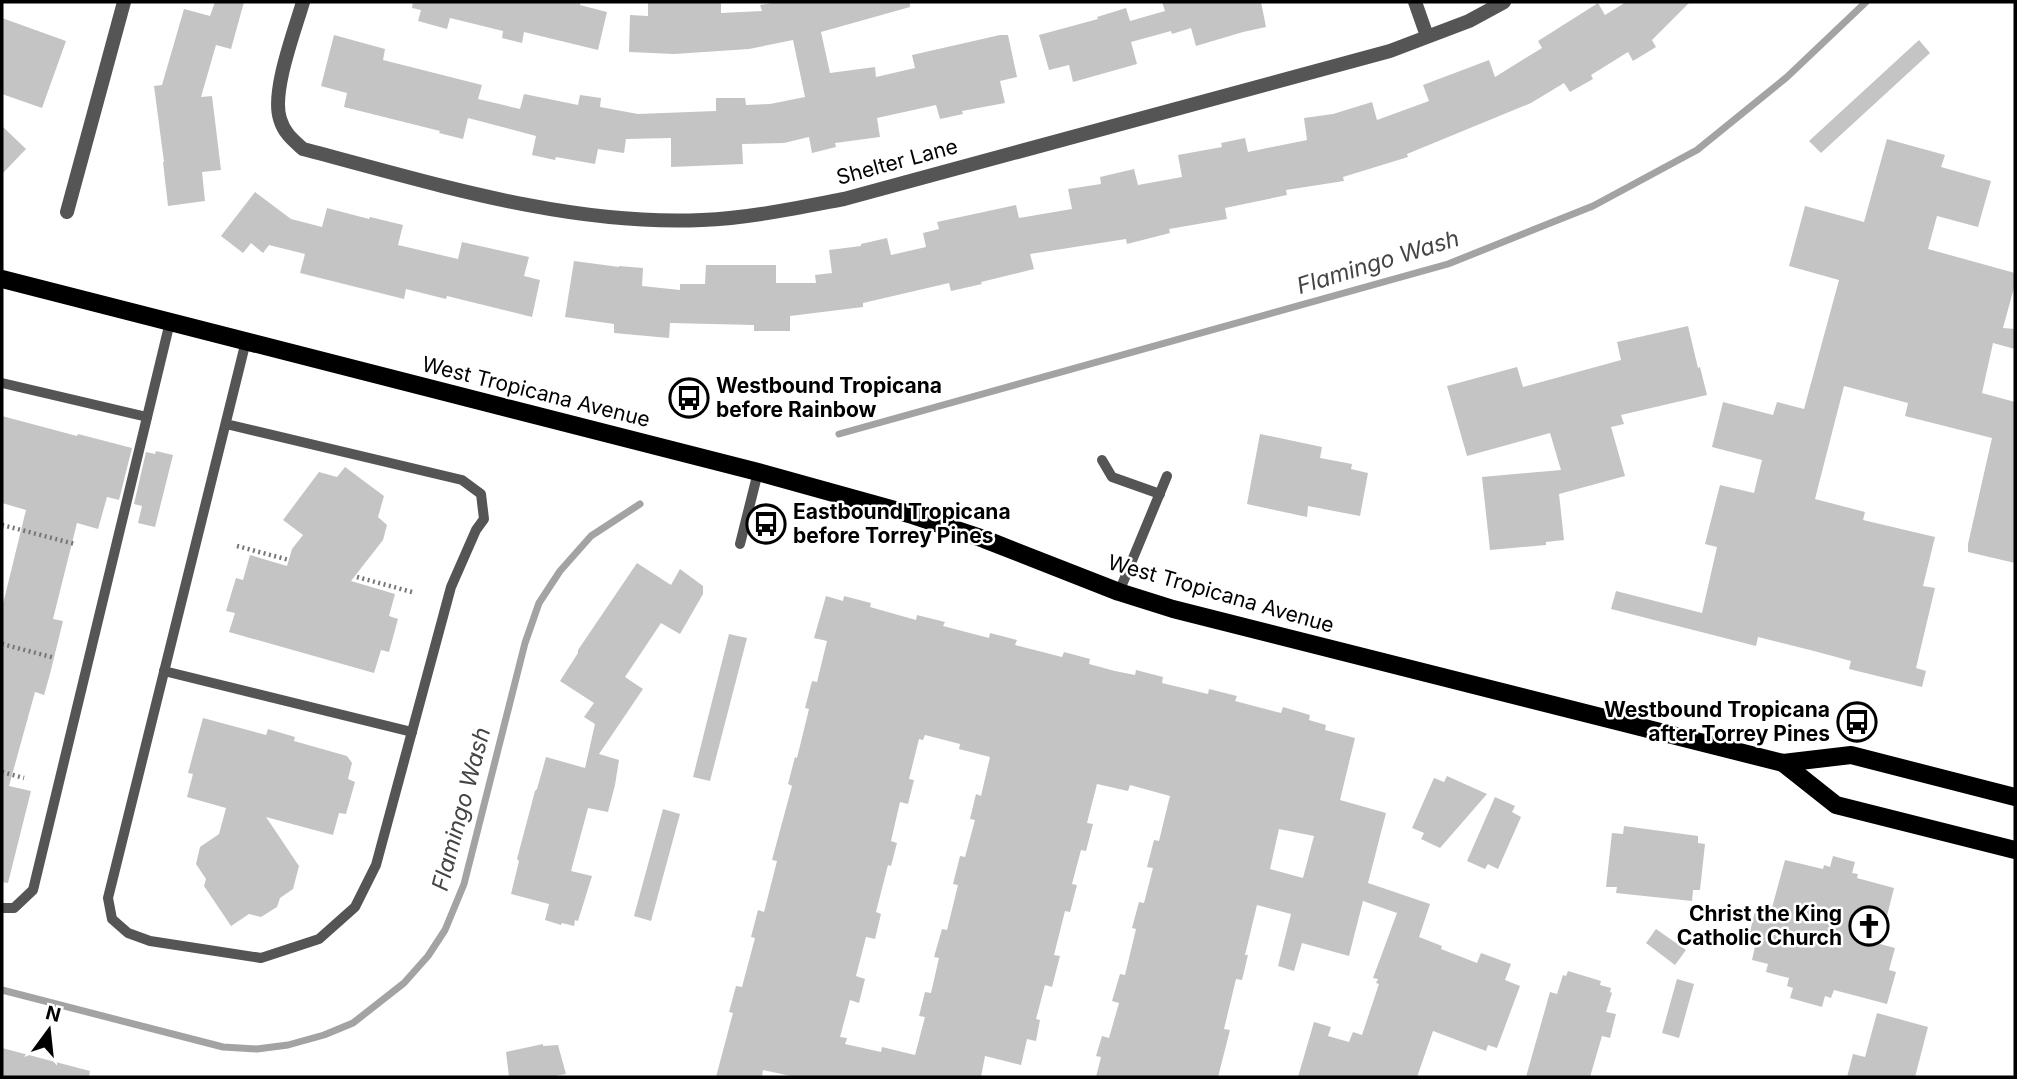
<svg xmlns="http://www.w3.org/2000/svg" width="2017" height="1079" viewBox="0 0 2017 1079" font-family="Inter,sans-serif">
<rect width="100%" height="100%" fill="#fff"/>
<g fill="none" stroke-linecap="round" stroke-linejoin="round">
<g stroke="#a3a3a3" stroke-width="7">
<polyline points="839,434 1448,264 1593,206 1697,150 1787,77 1866,2"/>
<polyline points="2,990 223,1047 257,1049 288,1045 324,1035 353,1023 404,983 428,956 445,930 464,884 525,643 539,603 560,571 591,536 640,504"/>
</g>
</g>
<g fill="#c4c4c4" fill-rule="evenodd">
<polygon points="215,2 244,2 231,49 216,45 201,97 212,96 221,170 202,172 205,201 168,206 163,162 164,162 154,86 162,85 184,9 210,16"/>
<polygon points="413,2 580,2 580,5 607,12 598,50 524,32 522,43 502,38 503,31 450,18 447,29 418,21 421,10 412,8"/>
<polygon points="648,2 721,2 721,13 762,11 760,5 778,2 910,2 910,7 821,32 830,73 875,67 876,77 915,68 912,55 1000,35 1008,35 1017,77 1000,81 1005,103 962,111 963,114 940,119 936,105 877,118 880,137 835,143 836,147 812,153 809,137 784,143 742,144 743,164 671,167 671,138 626,139 624,153 598,149 595,164 556,157 555,160 532,155 536,136 468,118 463,139 439,133 440,131 344,107 347,93 321,86 334,35 385,49 383,60 482,85 478,99 520,109 524,94 578,105 580,95 601,98 600,107 638,114 716,111 716,98 745,98 746,105 770,104 805,97 793,40 749,49 674,54 629,52 630,15 648,16"/>
<polygon points="1162,2 1261,2 1266,27 1243,32 1196,46 1191,28 1172,34 1171,31 1131,42 1137,64 1073,82 1069,65 1049,70 1039,35 1098,19 1097,17 1126,8 1130,21 1165,11"/>
<polygon points="1626,2 1690,2 1652,40 1656,47 1633,61 1628,52 1591,75 1593,79 1570,92 1564,83 1531,103 1407,154 1408,157 1343,177 1344,181 1286,190 1287,195 1225,208 1227,219 1169,229 1170,233 1127,244 1126,239 1030,254 1034,269 981,282 982,284 951,291 949,283 863,303 863,307 790,316 790,331 754,331 754,325 670,323 669,338 614,333 614,324 565,317 574,261 619,267 619,266 643,268 642,286 680,290 680,284 705,284 706,265 776,265 776,283 816,283 815,275 832,273 829,250 861,246 861,244 887,238 891,255 926,247 923,233 939,229 937,222 1016,205 1019,218 1072,209 1068,189 1101,184 1100,177 1134,169 1138,185 1182,177 1178,155 1222,147 1221,143 1245,138 1248,152 1307,140 1304,118 1333,114 1372,102 1377,120 1429,101 1423,85 1489,60 1495,77 1542,48 1538,41 1598,3 1605,15"/>
<polygon points="2,18 66,41 42,108 2,94"/>
<polygon points="1919,40 1930,53 1821,153 1809,141"/>
<polygon points="2,126 26,149 2,174"/>
<polygon points="1887,139 1945,155 1941,167 1991,181 1978,227 1937,216 1928,249 2015,273 2015,284 2003,328 2015,329 2015,349 1993,343 1982,393 2015,402 2015,563 1968,552 1968,544 1992,438 1905,416 1908,403 1844,386 1815,499 1865,512 1863,520 1935,537 1923,586 1935,588 1916,668 1926,671 1922,687 1849,669 1851,661 1814,651 1758,637 1756,646 1611,609 1616,591 1702,613 1717,547 1705,544 1720,485 1754,493 1762,460 1712,447 1723,402 1773,415 1777,402 1804,409 1839,280 1789,266 1805,206 1864,222"/>
<polygon points="255,192 291,219 322,227 327,208 369,219 370,217 403,225 398,245 458,259 462,242 529,257 524,276 540,280 532,317 447,296 446,299 406,289 404,299 300,273 305,254 269,245 263,253 251,243 243,253 221,236"/>
<polygon points="1688,326 1698,368 1700,367 1707,395 1621,415 1624,424 1611,427 1625,476 1559,494 1564,540 1546,542 1546,545 1490,550 1482,477 1561,470 1550,433 1467,456 1447,386 1517,367 1523,387 1621,360 1617,342"/>
<polygon points="2,416 77,436 78,434 132,448 119,500 107,497 98,529 77,523 53,619 63,621 50,674 44,695 35,692 9,786 31,791 8,883 2,882 2,608 26,510 2,503"/>
<polygon points="1260,434 1322,447 1320,458 1352,464 1351,469 1368,473 1360,516 1308,506 1307,517 1247,504"/>
<polygon points="156,451 173,455 155,527 138,523 142,506 134,504 146,452 155,454"/>
<polygon points="345,467 384,496 378,517 387,525 383,540 351,581 395,594 389,616 398,619 389,652 381,650 374,673 229,632 235,613 226,611 236,578 243,580 250,555 287,566 292,549 303,535 283,520 319,472 337,477"/>
<polygon points="637,563 671,585 680,569 703,586 703,594 680,634 661,623 625,677 643,689 599,754 619,760 615,785 608,812 588,808 571,871 592,876 578,921 575,920 574,926 562,923 561,925 545,920 549,904 511,894 519,861 517,859 535,791 537,789 546,757 585,768 595,724 584,717 594,703 560,681 578,653 578,650"/>
<path d="M826,596L843,601L844,596L871,603L870,607L916,620L917,615L945,622L943,626L989,638L990,633L1017,640L1015,645L1062,657L1064,652L1090,659L1089,664L1115,671L1135,675L1136,670L1163,677L1162,683L1208,694L1209,689L1237,696L1235,701L1281,713L1283,707L1310,715L1309,720L1326,725L1325,730L1355,738L1340,800L1386,813L1368,883L1430,904L1419,937L1442,946L1441,949L1477,963L1481,953L1511,964L1505,980L1520,986L1497,1048L1488,1045L1486,1051L1433,1031L1417,1077H1298L1314,1022L1331,1027L1328,1036L1349,1042L1353,1032L1362,1035L1379,984L1376,983L1378,979L1373,978L1397,913L1363,901L1349,956L1302,943L1294,971L1278,966L1291,914L1257,905L1245,955H1248L1242,980L1236,979L1224,1029L1230,1030L1218,1077H1096L1101,1057L1096,1056L1102,1036L1109,1038L1119,1003L1112,1001L1120,974L1125,975L1136,929L1132,928L1139,902L1144,903L1153,868L1147,867L1154,840L1159,841L1170,796L1130,785L1128,791L1097,784L1087,823L1093,824L1086,851L1081,850L1072,884L1077,885L1070,912L1065,911L1054,955L1060,956L1052,987L1045,985L1036,1019L1040,1020L1036,1041L1027,1039L1021,1065L985,1056L981,1077H795L763,1070L762,1077H716L733,1013L729,1012L736,986L742,987L755,938L751,937L758,910L764,912L777,861L772,860L792,786L788,784L795,757L797,758L809,709L805,708L812,681L817,682L827,641L814,638ZM925,735L960,744L959,749L990,757L981,796L976,794L970,819L975,820L965,857L960,856L953,884L958,885L947,930L942,929L934,957L939,958L931,993L925,992L919,1016L925,1017L915,1055L882,1047L881,1052L845,1044L847,1038L840,1037L850,1000L859,1003L865,979L856,976L866,937L875,939L881,914L876,912L888,865L891,866L897,843L891,841L900,802L908,804L914,780L909,779L919,739L923,740ZM1279,829L1314,836L1303,878L1270,869Z"/>
<polygon points="729,634 747,638 710,781 693,777"/>
<polygon points="203,718 266,735 268,729 295,737 294,741 347,756 352,763 348,779 355,782 346,814 339,813 333,835 266,817 299,866 293,889 280,898 277,907 261,917 249,914 231,926 204,886 206,879 196,864 200,847 219,834 226,808 187,797 193,774 188,773"/>
<polygon points="1447,776 1487,794 1440,848 1421,839 1424,833 1412,828 1434,778 1444,782"/>
<polygon points="1495,797 1515,806 1512,812 1521,817 1498,869 1488,864 1485,869 1467,861"/>
<polygon points="663,809 680,814 651,921 634,916"/>
<polygon points="1624,826 1698,836 1698,843 1705,844 1700,890 1693,890 1692,901 1616,893 1617,887 1606,887 1612,833 1623,834"/>
<polygon points="1833,856 1855,862 1852,873 1858,874 1857,878 1894,888 1880,944 1895,948 1889,970 1896,972 1887,1004 1834,990 1831,998 1825,996 1822,1007 1790,998 1793,988 1787,986 1789,978 1766,972 1768,964 1752,960 1756,942 1748,940 1755,911 1770,915 1785,860 1823,869 1824,865 1830,867"/>
<polygon points="1656,929 1686,950 1675,965 1646,943"/>
<polygon points="1568,971 1601,981 1600,985 1611,988 1610,992 1612,993 1606,1012 1616,1014 1610,1038 1602,1036 1590,1077 1526,1077 1550,992 1557,994 1563,975 1566,976"/>
<polygon points="1677,979 1694,984 1679,1038 1662,1033"/>
<polygon points="1877,1013 1928,1027 1915,1077 1847,1077 1853,1054 1865,1057"/>
<polygon points="543,1044 543,1046 558,1045 566,1074 550,1077 509,1077 506,1052"/>
<polygon points="2,1048 90,1071 89,1077 2,1077"/>
</g>
<g fill="none" stroke-linecap="round" stroke-linejoin="round">
<g stroke="#777" stroke-width="4.5" stroke-dasharray="2 3.5" stroke-linecap="butt">
<polyline points="2,525 75,544"/>
<polyline points="237,546 289,560"/>
<polyline points="357,577 412,592"/>
<polyline points="2,644 55,658"/>
<polyline points="2,772 24,778"/>
</g>
<g stroke="#555" stroke-width="10">
<polyline points="2,383 147,417"/>
<polyline points="226,424 462,480 481,494 484,519 476,530 451,587 376,865 355,907 319,939 261,958 150,941 128,933 112,919 108,898 246,341"/>
<polyline points="1102,460 1112,477 1160,494"/>
<polyline points="740,544 758,472"/>
<polyline points="1119,592 1167,476"/>
<polyline points="164,671 412,732"/>
<polyline points="2,908 14,908 33,890 170,322"/>
</g>
<g stroke="#555" stroke-width="14">
<path d="M303,2C295,30 271,92 280,119C284,133 293,140 303,149C433,183 566,226 702,220C750,218 797,208 844,199L1390,51L1469,21L1504,2"/>
<polyline points="1415,2 1427,36"/>
<polyline points="67,212 124,2"/>
</g>
<g stroke="#000" stroke-width="18">
<polyline points="2,279 758,472 909,514 984,539 1119,592 1173,609 1783,763 1851,755 2015,797"/>
<polyline points="1783,763 1836,805 2015,850"/>
</g>
</g>
<defs>
<g id="bus-ring" transform="scale(2.0125)"><circle r="9.5" fill="#fff" stroke="#000" stroke-width="1.5"/><path d="M-5-6H5V4H4V6H2V4H-2V6H-4V4H-5ZM-3.5-4V0h7V-4ZM-3.5 1.2v1.5H-2V1.2ZM2 1.2v1.5H3.5V1.2Z" fill="#000"/></g>
<g id="church-ring" transform="scale(2.0125)"><circle r="9.5" fill="#fff" stroke="#000" stroke-width="1.5"/><path d="M-1.2-6h2.4v3.5h3.3v2.4h-3.3V6h-2.4V-.1h-3.3v-2.4h3.3Z" fill="#000"/></g>
</defs>
<g fill-rule="evenodd">
<use href="#bus-ring" x="689" y="398"/>
<use href="#bus-ring" x="766" y="524"/>
<use href="#bus-ring" x="1857" y="722"/>
<use href="#church-ring" x="1869" y="926"/>
</g>
<g text-anchor="middle" stroke-width="5" stroke-linejoin="round" paint-order="stroke">
<g font-size="21" fill="#000" stroke="#fff">
<text transform="translate(897 162) rotate(-15)" y="7">Shelter Lane</text>
<text transform="translate(536 392) rotate(14)" y="7">West Tropicana Avenue</text>
<text transform="translate(1221 594) rotate(16)" y="7">West Tropicana Avenue</text>
</g>
<g font-size="21" font-weight="bold" fill="#000" stroke="#fff" text-anchor="start">
<text x="716" y="393">Westbound Tropicana<tspan x="716" dy="24">before Rainbow</tspan></text>
<text x="793" y="519">Eastbound Tropicana<tspan x="793" dy="24">before Torrey Pines</tspan></text>
<text x="1830" y="717" text-anchor="end">Westbound Tropicana<tspan x="1830" dy="24">after Torrey Pines</tspan></text>
<text x="1842" y="921" text-anchor="end">Christ the King<tspan x="1842" dy="24">Catholic Church</tspan></text>
</g>
<g font-size="23" font-style="italic" fill="#444" stroke="#fff">
<text transform="translate(1378 262) rotate(-17)" y="8">Flamingo Wash</text>
<text transform="translate(461 809) rotate(-75)" y="8">Flamingo Wash</text>
</g>
</g>
<rect width="2017" height="1079" fill="none" stroke="#000000" stroke-width="7"/>
<g transform="translate(49 1030) rotate(15)" stroke="#ffffff" stroke-width="5" paint-order="stroke">
<path d="M0-5L12 26L0 18L-12 26Z" fill="#000000"/>
<text y="-10" font-size="19" font-weight="bold" text-anchor="middle" fill="#000000">N</text>
</g>
</svg>
